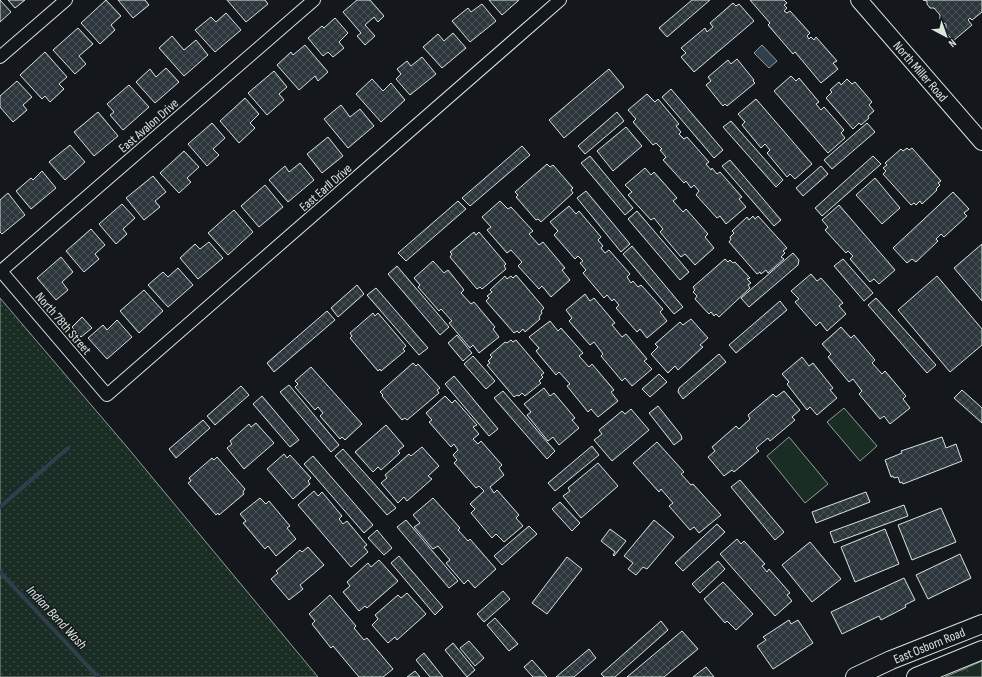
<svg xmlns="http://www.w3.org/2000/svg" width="982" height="677" viewBox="0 0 982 677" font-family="'Sofia Sans Condensed',sans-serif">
<defs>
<pattern id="grass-dots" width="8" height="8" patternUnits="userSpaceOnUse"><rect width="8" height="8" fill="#1a2d24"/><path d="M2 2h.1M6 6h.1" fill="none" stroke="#3b4b43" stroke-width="1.8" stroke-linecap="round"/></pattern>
<pattern id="park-crowns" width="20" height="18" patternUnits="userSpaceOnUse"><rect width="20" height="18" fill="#1a2d24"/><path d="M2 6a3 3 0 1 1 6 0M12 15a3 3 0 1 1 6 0" fill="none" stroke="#3b4b43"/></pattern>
<pattern id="building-cross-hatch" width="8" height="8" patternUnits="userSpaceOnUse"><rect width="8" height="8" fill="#2c363c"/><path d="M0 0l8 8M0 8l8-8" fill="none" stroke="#4a5358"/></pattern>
</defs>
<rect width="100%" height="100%" fill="#14181c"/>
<polygon fill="url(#grass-dots)" stroke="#939e99" points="0,298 127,447 318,677 0,677"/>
<polygon fill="url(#park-crowns)" stroke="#939e99" points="982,661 982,677 945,677"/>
<g fill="#1a2d24" stroke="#939e99">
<polygon points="844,408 877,446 860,461 827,422"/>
<polygon points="789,437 828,484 805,503 767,456"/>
</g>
<polygon fill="#2f3f4d" stroke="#939e99" points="762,45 777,61 769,68 754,53"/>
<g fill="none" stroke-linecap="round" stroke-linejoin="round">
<g stroke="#2f3f4d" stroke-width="4">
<polyline points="0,507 68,448"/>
<polyline points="0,572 98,677"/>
</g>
</g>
<g fill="url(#building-cross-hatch)" stroke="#d8e6dc">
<polygon points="0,0 11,12 0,22"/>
<polygon points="8,0 25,0 15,8"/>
<polygon points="106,0 121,16 111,25 115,30 100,44 81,23"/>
<polygon points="118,0 145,0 149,5 133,18"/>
<polygon points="227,0 265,0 268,4 246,22"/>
<polygon points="357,0 370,0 384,16 378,22 374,17 365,25 375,36 365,45 357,36 361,33 343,12"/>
<polygon points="489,0 519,0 502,15"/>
<polygon points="692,0 710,0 667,37 659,28"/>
<polygon points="750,0 784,0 787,3 784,5 787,8 784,11 787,13 790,11 810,33 807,36 809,39 811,37 814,40 816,37 837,61 833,63 838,69 821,83 795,52 793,54 768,25 770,23"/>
<polygon points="923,0 982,0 982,12 972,20 970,18 968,20 972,25 953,41 944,30 946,28 946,24 943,23 940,19 940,15 934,8 930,8 927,4 927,1"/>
<polygon points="733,3 736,6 739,4 754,21 694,72 681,57 686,53 681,48 705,28 707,32 713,27 710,23"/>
<polygon points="482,4 496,21 470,42 452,21 468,8 471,12"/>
<polygon points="226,13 241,30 215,52 195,30 211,17 216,22"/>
<polygon points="335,18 348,33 339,42 344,48 333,57 328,52 323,56 308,38 322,26 324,28"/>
<polygon points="78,28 93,44 79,56 86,64 75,74 53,50"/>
<polygon points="453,33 466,48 442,68 423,47 438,34 444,41"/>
<polygon points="172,36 184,50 196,40 208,55 184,76 159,48"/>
<polygon points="305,45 328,72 318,81 315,76 299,90 277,65 291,52 293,55"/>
<polygon points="45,52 67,77 59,84 64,89 50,102 45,96 42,99 20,75"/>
<polygon points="422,57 436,74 410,95 396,79 401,74 397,69 407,61 411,66"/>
<polygon points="737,59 754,80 753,81 755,83 727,106 725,104 723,106 706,85 711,81 708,77 728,60 731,64"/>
<polygon points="166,68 179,82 155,103 136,82 150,69 156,77"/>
<polygon points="609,69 624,87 564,138 549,120"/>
<polygon points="274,71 287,87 279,94 284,100 267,115 248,93"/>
<polygon points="791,76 796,81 799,78 819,102 816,104 821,110 824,107 844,130 841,133 845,138 828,153 774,91"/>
<polygon points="372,79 383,91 391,83 405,100 381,122 356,94"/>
<polygon points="847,79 852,84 855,82 872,102 869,105 874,111 868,116 869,118 861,125 859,123 853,129 826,98 832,92 830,90 839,82 841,85"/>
<polygon points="17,81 32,97 23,105 27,110 13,122 0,107 0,96"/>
<polygon points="129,85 149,107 123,130 110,115 114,112 107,104"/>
<polygon points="671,89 723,150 714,158 662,97"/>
<polygon points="647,94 655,102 658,99 679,124 676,126 681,132 679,134 684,139 687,137 709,162 706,164 711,170 712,168 717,174 720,172 742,197 739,199 746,207 726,224 720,216 717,218 696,195 699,191 694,185 691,188 686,181 684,183 663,160 666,157 660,150 662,149 656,143 653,145 633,122 636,119 628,110"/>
<polygon points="245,98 259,114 250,123 255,128 239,143 220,121"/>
<polygon points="756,99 812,164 795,179 790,174 787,177 767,153 770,150 765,144 761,148 742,125 745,122 738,114"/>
<polygon points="341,105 350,117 360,109 374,126 348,148 324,119"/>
<polygon points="98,112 118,136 94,156 74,132"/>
<polygon points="617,112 624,121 585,154 578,146"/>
<polygon points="731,121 783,180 776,187 723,127"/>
<polygon points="212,123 225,138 213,149 219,155 207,166 188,144"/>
<polygon points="867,123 875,132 832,169 824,160"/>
<polygon points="626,127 642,146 613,171 597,151"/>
<polygon points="328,137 343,156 322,173 307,154"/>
<polygon points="70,145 85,162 65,180 49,162"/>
<polygon points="522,146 530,155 470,206 462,198"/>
<polygon points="907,148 909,150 912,148 941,181 938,183 940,185 936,189 937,190 922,204 920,201 916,205 914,203 911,205 883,174 886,171 883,168 887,165 885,163 901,149 903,151"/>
<polygon points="184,151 199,167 187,178 191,182 179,193 160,173"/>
<polygon points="590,156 633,208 625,215 581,163"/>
<polygon points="873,156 881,164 822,216 815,208"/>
<polygon points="730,160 781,220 774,226 722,166"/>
<polygon points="300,163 314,180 288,202 269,180 285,166 289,172"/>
<polygon points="547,164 550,167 553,165 573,188 571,190 573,193 541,222 538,219 536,220 516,197 518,195 515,192"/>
<polygon points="821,166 828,174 803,196 796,188"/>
<polygon points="645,168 651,175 654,172 677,198 673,201 683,212 686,209 708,234 705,237 714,248 695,265 685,254 681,257 660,232 663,229 654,218 651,220 628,195 632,192 625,185"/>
<polygon points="42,171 56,188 31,209 16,191 31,178 33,180"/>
<polygon points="153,176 166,192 155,201 160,207 144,220 126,198"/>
<polygon points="875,178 900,208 882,224 856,195"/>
<polygon points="265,185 283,207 259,227 241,206"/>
<polygon points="586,191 630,244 621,252 577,198"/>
<polygon points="953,192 969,209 964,213 967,216 944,237 941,234 936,239 938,241 916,262 912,259 907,263 893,248"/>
<polygon points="8,193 25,215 2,234 0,232 0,200"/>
<polygon points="458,201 466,209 406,261 398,253"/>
<polygon points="500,201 508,209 511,207 533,231 529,234 539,245 543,242 565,268 562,270 570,280 551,297 542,286 539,289 518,266 522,262 511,250 507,253 487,230 491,227 482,217"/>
<polygon points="122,204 135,218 123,229 127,234 116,244 99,224"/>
<polygon points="839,205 895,270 879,284 874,279 870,282 850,259 853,256 848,251 846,253 825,230 828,227 822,220"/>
<polygon points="569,206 576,214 579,211 601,237 598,240 603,246 601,248 605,253 609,250 630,274 627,277 631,283 633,281 638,287 641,285 663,309 660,312 667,321 647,338 640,329 637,332 616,308 619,305 614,299 612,301 607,295 604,298 583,273 586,270 580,263 583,261 578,256 575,259 554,235 558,231 550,222"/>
<polygon points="234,210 253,232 228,255 208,233"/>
<polygon points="637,211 689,272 680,280 628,219"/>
<polygon points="753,216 755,219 758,216 787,248 783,251 785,253 781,257 784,259 768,273 766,270 761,274 760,272 757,274 729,242 731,239 730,237 734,233 732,231 747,217 749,220"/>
<polygon points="91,229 105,245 95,254 99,259 84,272 66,251"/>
<polygon points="474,232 476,235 479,232 506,264 504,266 506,269 482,289 480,287 477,289 450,257 452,254 450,252"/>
<polygon points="209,242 223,258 198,279 180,258 195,244 200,249"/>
<polygon points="982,244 982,301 954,268"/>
<polygon points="632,246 683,307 674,314 623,254"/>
<polygon points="793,253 799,260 798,265 749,307 741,298"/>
<polygon points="61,257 73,272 62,282 68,290 56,300 37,278"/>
<polygon points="725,259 728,262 730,260 733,263 735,262 750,278 747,279 751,283 748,285 750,288 719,317 716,314 714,316 711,312 709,314 695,299 697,296 693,292 695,290 693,287"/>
<polygon points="843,259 873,293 864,301 834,266"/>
<polygon points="433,261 444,273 448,270 464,290 461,293 471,304 474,302 495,327 493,329 499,337 479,353 473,345 470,348 449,323 452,321 441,309 439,311 418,287 420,285 414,278"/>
<polygon points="397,266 449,327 440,335 388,274"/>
<polygon points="178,268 193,285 168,307 148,285 163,272 168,277"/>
<polygon points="811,274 817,281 821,278 843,303 839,306 846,314 827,331 820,322 816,326 795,302 799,299 791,291"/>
<polygon points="516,275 544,308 541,311 542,313 539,317 540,319 525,332 523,329 519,333 517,331 514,333 486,301 489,298 487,296 492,292 490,290 505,276 507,279 511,276 513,278"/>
<polygon points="937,276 982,329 982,345 950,372 898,310"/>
<polygon points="357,285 364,294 338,317 331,308"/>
<polygon points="376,288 428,348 419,355 367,295"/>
<polygon points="144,290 163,311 139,333 120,311"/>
<polygon points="585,294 590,301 594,298 615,323 612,325 622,337 626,334 647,359 644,361 652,369 632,386 625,378 622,381 601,356 603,354 594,342 590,345 569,321 572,318 566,310"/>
<polygon points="876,298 936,365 927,373 868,305"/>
<polygon points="780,301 787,310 736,353 729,345"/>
<polygon points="327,311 335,320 274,372 267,363"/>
<polygon points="373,313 375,316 378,313 406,346 403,349 405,351 381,371 380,369 378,371 350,338 352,336 350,333"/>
<polygon points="82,317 92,328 81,337 72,327"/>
<polygon points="691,319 708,338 700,345 703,347 678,370 675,366 668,373 651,354 658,347 655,344 680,322 683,325"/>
<polygon points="117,320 132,337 107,359 88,338 103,325 107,330"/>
<polygon points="550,321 558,331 561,328 583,353 579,356 589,367 592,364 614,390 611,392 618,401 598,417 591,409 588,412 567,386 570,384 559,372 556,375 536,351 539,348 529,337"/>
<polygon points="841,327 851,338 854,335 875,360 872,363 882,374 885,371 906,396 903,399 910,408 890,424 884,416 880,419 859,394 862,391 853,379 849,382 828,357 831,354 822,344"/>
<polygon points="457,335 472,353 463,361 448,343"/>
<polygon points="511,340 513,342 516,340 544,373 541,375 543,377 539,381 541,383 525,396 522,393 519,396 517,395 514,397 487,365 490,363 488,361 492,357 490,355 505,342 507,343"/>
<polygon points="719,354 726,362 683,399 678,392 679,388"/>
<polygon points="473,356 495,381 486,389 464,364"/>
<polygon points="802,357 809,366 813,363 833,388 830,390 837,398 817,415 810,407 807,410 787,384 789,382 782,374"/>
<polygon points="413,363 416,366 418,364 440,388 437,390 439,393 407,420 405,418 402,420 382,396 383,395 380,392"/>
<polygon points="311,367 362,424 345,440 342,437 340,439 320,416 323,413 318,407 315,410 295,387 298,384 295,381"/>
<polygon points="659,374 667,382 650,397 642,389"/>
<polygon points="454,376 498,429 489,436 445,384"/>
<polygon points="289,385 339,445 331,452 280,392"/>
<polygon points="241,386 249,395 215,425 207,416"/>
<polygon points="544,388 550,396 554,393 575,418 572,420 579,428 559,445 553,437 548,441 527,415 531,412 524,404"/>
<polygon points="962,390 982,408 982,423 954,398"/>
<polygon points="503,391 555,451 547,459 494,398"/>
<polygon points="784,391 800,410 792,417 795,420 770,441 768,438 756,448 759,451 734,472 732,470 724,476 708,457 715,451 712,447 736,426 739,429 750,419 748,415 773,394 776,397"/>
<polygon points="262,396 299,440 290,447 253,404"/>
<polygon points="445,396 452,403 455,400 477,425 473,427 479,434 473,439 478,444 481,441 502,465 499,468 504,475 490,487 494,493 497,490 519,515 516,518 523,526 504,542 496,534 492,538 471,513 475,509 470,504 484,491 479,486 476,488 454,463 457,460 453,455 458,450 454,444 451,447 429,422 432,420 426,413"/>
<polygon points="658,406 681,435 682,439 674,445 649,413"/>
<polygon points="631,409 649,430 612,461 594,440 602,434 599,430 622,411 625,414"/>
<polygon points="203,420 210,428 176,458 169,449"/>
<polygon points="256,423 274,443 244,469 227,448 232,444 230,441 249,424 251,427"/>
<polygon points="386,425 404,446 398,451 400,453 381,470 378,467 373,472 355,452"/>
<polygon points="942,437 946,448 956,444 962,461 903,484 902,482 900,483 898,477 894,478 893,476 891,477 885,460 902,453 901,451"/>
<polygon points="657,442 684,472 681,474 691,485 693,484 721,515 699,533 694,527 690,530 669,506 673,503 661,489 659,492 633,463"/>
<polygon points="592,446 599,455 555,491 548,483"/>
<polygon points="422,447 439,466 428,476 432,479 407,501 404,497 398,503 381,483 387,478 385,475 409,454 411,456"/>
<polygon points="343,449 396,508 387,515 335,456"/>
<polygon points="284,454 287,458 290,455 311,478 308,481 310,484 293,499 267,469"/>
<polygon points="313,456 373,525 364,533 304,464"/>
<polygon points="217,457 245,489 243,492 244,494 219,515 218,513 216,515 188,483 191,481 189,478 212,458 214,460"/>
<polygon points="598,463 618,486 581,518 563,496 570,491 568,488"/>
<polygon points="740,480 784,532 775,540 731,487"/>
<polygon points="314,491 318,496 322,492 342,516 339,519 343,524 347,521 367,545 364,547 368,552 351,567 298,505"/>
<polygon points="866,492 870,502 816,523 812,512"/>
<polygon points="260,498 266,504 269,501 290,526 287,528 296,539 276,556 268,546 265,549 243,523 246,521 240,514"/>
<polygon points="433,498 460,528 458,530 468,541 470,539 496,569 475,588 468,580 464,584 446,563 450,560 438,546 433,549 414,527 420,523 413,515"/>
<polygon points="560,502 580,523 572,531 552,509"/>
<polygon points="904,505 908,516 834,543 830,532"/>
<polygon points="941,508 956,542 912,560 898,525"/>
<polygon points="406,520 458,581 449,588 397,527"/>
<polygon points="654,520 674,537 647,569 643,567 636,575 628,569 633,563 624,556"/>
<polygon points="717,524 725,532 683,571 675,563"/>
<polygon points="529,526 537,534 502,565 494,556"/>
<polygon points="610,529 626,541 614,556 613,555 615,552 601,541"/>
<polygon points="885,529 899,564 855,582 841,547"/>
<polygon points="377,530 392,548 384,555 368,538"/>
<polygon points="737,539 741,544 744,541 765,564 762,566 767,572 769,569 790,593 787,595 792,601 775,616 720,554"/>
<polygon points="810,542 841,579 812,602 782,565"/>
<polygon points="308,547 324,565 300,585 303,589 289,600 271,579 278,573 276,571 300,550 302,552"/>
<polygon points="960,554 971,578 928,599 916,575"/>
<polygon points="399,556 443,607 435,615 391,563"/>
<polygon points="567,557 582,569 547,614 532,603"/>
<polygon points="379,560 398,581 367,608 365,606 359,611 343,592 350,586 347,582 368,563 371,567"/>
<polygon points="718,561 725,569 700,593 692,584"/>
<polygon points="904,578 915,600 905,605 906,607 881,620 879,616 842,634 831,612"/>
<polygon points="723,582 753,614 736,630 727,621 725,623 704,599"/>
<polygon points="503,591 510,599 484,622 477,614"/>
<polygon points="407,593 426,614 397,640 395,637 388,643 372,625 378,619 375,615 398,595 401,598"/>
<polygon points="330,595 356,626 354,628 364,640 367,638 393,669 383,677 359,677 333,646 331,648 312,624 315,621 309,614"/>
<polygon points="495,618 518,644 509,651 487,625"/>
<polygon points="789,620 791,624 798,620 813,643 773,669 757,646 766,640 763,637"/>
<polygon points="661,621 668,630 615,677 604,677 601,674"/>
<polygon points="682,631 698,649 664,677 627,677"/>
<polygon points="469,641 484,658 475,666 460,648"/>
<polygon points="453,643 475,670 467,677 445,650"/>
<polygon points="589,649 596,658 574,677 556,677"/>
<polygon points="424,653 443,677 430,677 416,660"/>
<polygon points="532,660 547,677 533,677 524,667"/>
<polygon points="706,667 714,677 693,677"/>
<polygon points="415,671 420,677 407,677"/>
</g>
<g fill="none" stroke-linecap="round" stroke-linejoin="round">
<g stroke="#d8e6dc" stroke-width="14">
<g id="minor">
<polyline points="0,57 66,0"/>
<polyline points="0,270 107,395 560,0"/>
<polyline points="1,271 314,0"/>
</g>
</g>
<g stroke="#d8e6dc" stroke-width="18">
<polyline id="tertiary" points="859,0 982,142"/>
</g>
<g stroke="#d8e6dc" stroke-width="20">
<g id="secondary">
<polyline points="855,677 891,660 982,624"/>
<polyline points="916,677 982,650"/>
</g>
</g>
<use href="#minor" stroke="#14181c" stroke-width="12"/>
<use href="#tertiary" stroke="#14181c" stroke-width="16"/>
<use href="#secondary" stroke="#14181c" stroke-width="18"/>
</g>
<g text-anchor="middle" stroke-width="3" stroke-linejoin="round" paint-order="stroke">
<g font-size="13" fill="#d8e6dc" stroke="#14181c">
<text transform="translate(921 71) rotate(49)" y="5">North Miller Road</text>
<text transform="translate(148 125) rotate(-41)" y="5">East Avalon Drive</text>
<text transform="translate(325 187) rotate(-41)" y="5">East Earll Drive</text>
<text transform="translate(64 323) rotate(49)" y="5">North 78th Street</text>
<text transform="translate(929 645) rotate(-22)" y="5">East Osborn Road</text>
</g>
<g font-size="14" font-style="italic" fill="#d8e6dc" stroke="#14181c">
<text transform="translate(57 617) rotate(47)" y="5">Indian Bend Wash</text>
</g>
</g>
<g transform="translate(946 36) rotate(139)" stroke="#14181c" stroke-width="3" paint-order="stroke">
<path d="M0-3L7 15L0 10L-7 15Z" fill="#d8e6dc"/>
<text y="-6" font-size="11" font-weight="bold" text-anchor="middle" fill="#d8e6dc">N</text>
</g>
</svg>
